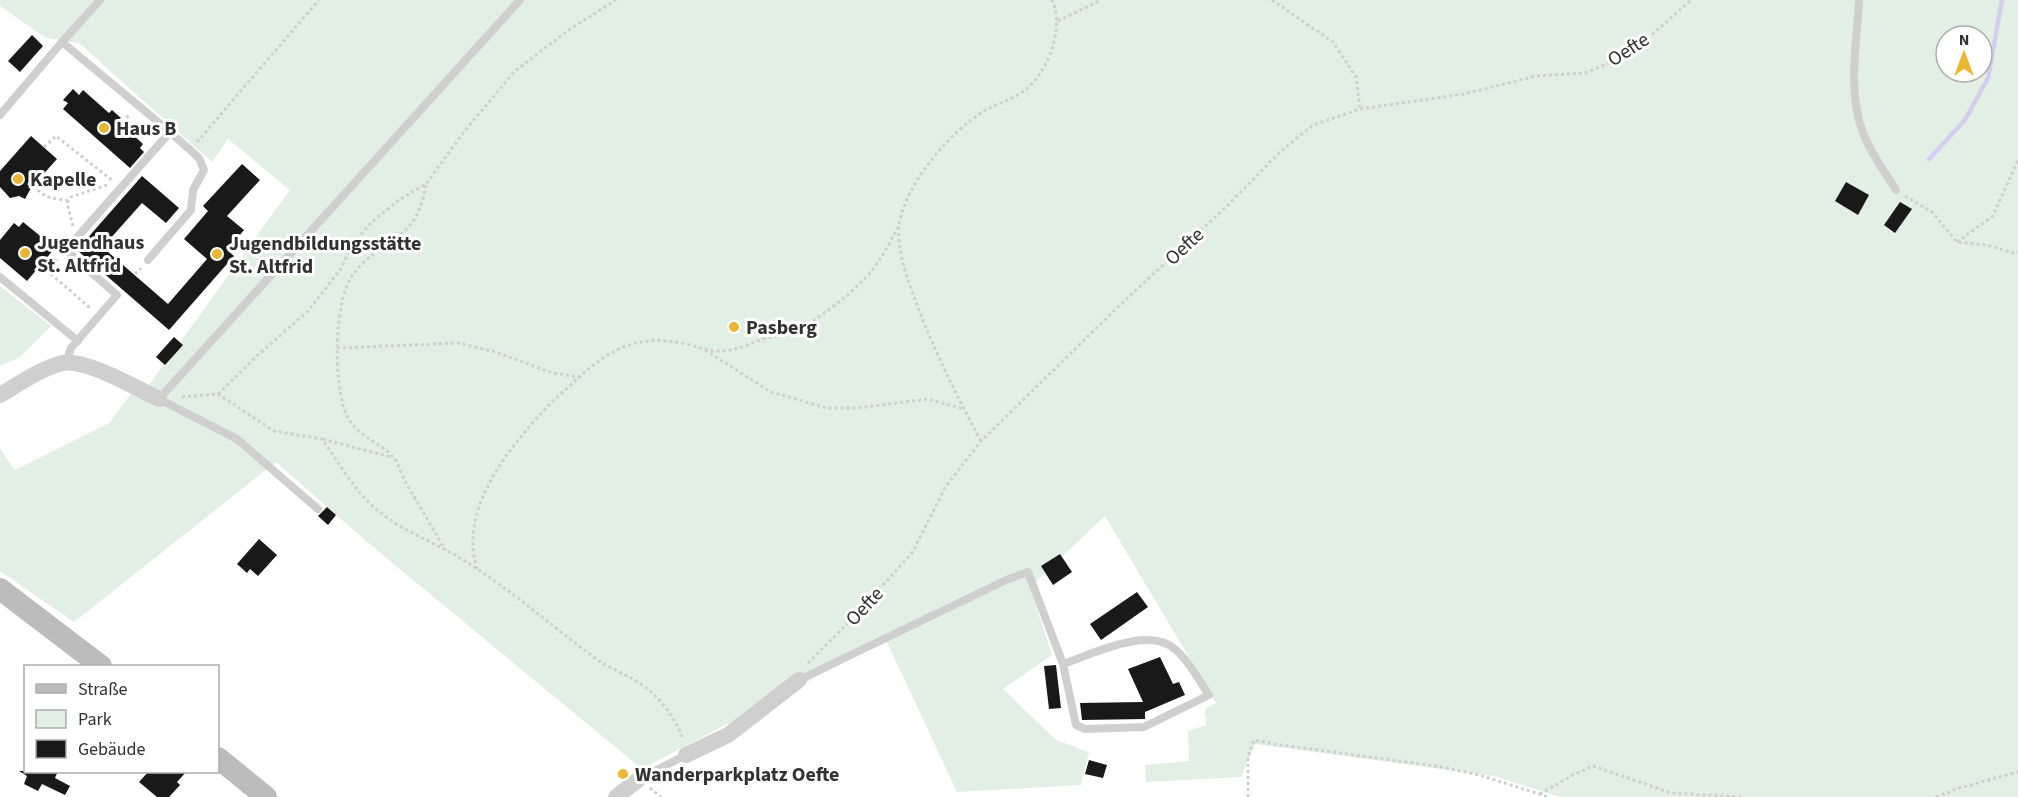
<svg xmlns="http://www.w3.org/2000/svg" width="2018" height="797" viewBox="0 0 2018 797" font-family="'Source Sans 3',sans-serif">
<rect width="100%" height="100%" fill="#fff"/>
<g fill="#e1efe4" fill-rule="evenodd">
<path d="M0,0H2018V797H1560L1493,776L1255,744L1241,777L1146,782L1145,765L1189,761L1188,731L1206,725L1205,709L1216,703L1105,516L1030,587L1052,655L1003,689L1056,740L1089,752L1081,785L957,792L886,640L642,769L373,547L276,462L74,622L0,571V449L15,470L109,423L131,394L147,388L290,190L228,139L212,162L79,43L46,38L0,6ZM1946,36H1982V72H1946Z"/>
<polygon points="0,286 51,326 20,357 0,366"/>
</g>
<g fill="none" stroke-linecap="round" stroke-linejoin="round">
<polyline stroke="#d3cdef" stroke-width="4.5" points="1929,159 1965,120 1988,78 2002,0"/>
</g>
<g fill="#191919">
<polygon points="32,35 43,46 20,72 8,61"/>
<polygon points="73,89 79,95 83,90 109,113 112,110 121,118 118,121 143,144 140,148 144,152 130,168 63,109 68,103 63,100"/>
<polygon points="31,136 57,159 31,188 25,199 19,196 10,198 0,187 0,171"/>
<polygon points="242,164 260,180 227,216 244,230 227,250 234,256 169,330 77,250 142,176 179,208 166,223 142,203 109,240 114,245 108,252 168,304 207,259 184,239 208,211 203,206"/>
<polygon points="1846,182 1869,195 1858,215 1835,201"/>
<polygon points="1900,202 1912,209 1895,233 1884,225"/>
<polygon points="23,222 55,248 27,281 0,258 0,240 14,223 19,227"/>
<polygon points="174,337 183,345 165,365 156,357"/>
<polygon points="327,507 336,515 328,525 318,516"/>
<polygon points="259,539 277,555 258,576 250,569 247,573 237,564"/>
<polygon points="1060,554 1072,572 1053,585 1041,566"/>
<polygon points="1137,592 1148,607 1101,640 1090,624"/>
<polygon points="1160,657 1173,684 1179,682 1185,695 1145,712 1145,719 1082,720 1080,703 1143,702 1128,669"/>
<polygon points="1056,665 1061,708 1049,709 1044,666"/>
<polygon points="1089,760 1107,765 1103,778 1085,774"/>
<polygon points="19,771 58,771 55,778 70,786 65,795 42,784 38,791 24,784 27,776"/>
<polygon points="149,771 187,771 177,782 180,785 169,797 157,797 139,782"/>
</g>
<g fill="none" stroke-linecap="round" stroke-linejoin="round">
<g stroke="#cfcfcf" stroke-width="3" stroke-dasharray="3 3" stroke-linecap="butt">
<polyline points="1272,0 1333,42 1356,77 1360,109"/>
<polyline points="1058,21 1101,0"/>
<polyline points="119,119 123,123 130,113"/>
<polyline points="197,142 319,0"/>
<polyline points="44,147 56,136 113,181"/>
<polyline points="28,183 47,197 69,201"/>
<path d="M426,185C416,244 385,235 354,273C333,298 333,387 347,416C357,437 381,442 394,458C399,465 402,475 406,483C419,505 432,527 445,550"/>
<polyline points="1905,196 1932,212 1957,242 1987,245 2013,253 2018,252"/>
<polyline points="73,226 67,203 71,197 110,184"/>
<polyline points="1957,242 1993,216 2018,160"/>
<polyline points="42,266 91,309"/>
<polyline points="48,271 59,258"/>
<polyline points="135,274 141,268"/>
<path d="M337,348L458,343L495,352L553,373L579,377C614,346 640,334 687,344C698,347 707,351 719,351C735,351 748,344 763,339C772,337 781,335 789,333C813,325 858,289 873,269C883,256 891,240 899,226"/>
<polyline points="705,350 771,392 827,408 858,408 928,399 963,409"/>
<polyline points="218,394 259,354 308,311 340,270 353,243 372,222 399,200 426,184 463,133 515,71 570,29 616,0"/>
<path d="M182,397L218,394L274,431L322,439C338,461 353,489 374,507C399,530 432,541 460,558C508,587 550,625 595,658C608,667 622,673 635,680C657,694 674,715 683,739"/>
<polyline points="323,439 390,457"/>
<path d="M981,441C957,397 935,352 917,305C908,280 897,253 899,226C904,185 950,132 984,111C997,103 1013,100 1025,90C1048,72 1065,28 1052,0"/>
<path d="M477,569C458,508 509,448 548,406C558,396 569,387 579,377"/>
<polyline points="808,663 853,618 912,553 946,486 981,441 1119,306 1228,205 1281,151 1313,125 1360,109 1464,94 1536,76 1585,73 1617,60 1639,46 1691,0"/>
<polyline points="650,788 661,797"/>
<polyline points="1540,794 1573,775 1593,766 1671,793 1742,797"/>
<polyline points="1248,797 1248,757 1254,740 1274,744 1436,766 1479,775 1549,797"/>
<polyline points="1936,797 1959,788 2018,772"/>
</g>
<g stroke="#cfcfcf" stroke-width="8">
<path d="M1859,0C1857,40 1849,81 1859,120C1865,145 1883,169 1896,190"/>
<polyline points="0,115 62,42"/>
<polyline points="148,260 191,210 193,190 204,170 199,158 170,132"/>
<polyline points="0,277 78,341"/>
<polyline points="66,363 71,348 117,295 66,250 170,132 62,42 100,0"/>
<polyline points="318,509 237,439 159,399 520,0"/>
<path d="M799,680L1006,580L1028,572L1063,664L1076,725L1085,729L1144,727L1209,695C1199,681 1190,662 1176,650C1149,625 1093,654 1063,664"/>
<polyline points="639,779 686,755"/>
</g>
<g stroke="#cfcfcf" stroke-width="16">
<path d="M0,395C19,384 41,368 63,363C87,359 136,388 159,399"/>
<polyline points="686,755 728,735 799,680"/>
<polyline points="616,797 639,779"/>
</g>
<g stroke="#bcbcbc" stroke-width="22">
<polyline points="0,589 101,666"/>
<polyline points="218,758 266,797"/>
</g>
</g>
<g fill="#ebb632" stroke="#fff" stroke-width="2">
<circle cx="104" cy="128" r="6"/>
<circle cx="18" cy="179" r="6"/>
<circle cx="25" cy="253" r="6"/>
<circle cx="217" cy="254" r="6"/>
<circle cx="734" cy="327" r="6"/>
<circle cx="623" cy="774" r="6"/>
</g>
<g text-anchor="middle" stroke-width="6" stroke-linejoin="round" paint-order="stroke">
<g font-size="20" fill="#323232" stroke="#fff">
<text transform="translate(1628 49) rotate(-33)" y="7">Oefte</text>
<text transform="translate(1184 246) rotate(-43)" y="7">Oefte</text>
<text transform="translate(864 606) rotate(-47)" y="7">Oefte</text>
</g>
<g font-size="20" font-weight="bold" fill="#323232" stroke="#fff" text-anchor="start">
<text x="116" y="135">Haus B</text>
<text x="30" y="186">Kapelle</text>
<text x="37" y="249">Jugendhaus<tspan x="37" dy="23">St. Altfrid</tspan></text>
<text x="229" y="250">Jugendbildungsstätte<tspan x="229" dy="23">St. Altfrid</tspan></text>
<text x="746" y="334">Pasberg</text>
<text x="635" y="781">Wanderparkplatz Oefte</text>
</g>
</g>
<rect x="24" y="665" width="195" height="108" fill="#ffffff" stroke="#adadad" stroke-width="1.5"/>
<rect x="36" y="684" width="30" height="9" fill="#bcbcbc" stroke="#adadad" stroke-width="1.5"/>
<text x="78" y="695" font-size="18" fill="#323232">Straße</text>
<rect x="36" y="710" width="30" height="18" fill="#e1efe4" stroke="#adadad" stroke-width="1.5"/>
<text x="78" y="725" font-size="18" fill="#323232">Park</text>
<rect x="36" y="740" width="30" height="18" fill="#191919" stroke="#adadad" stroke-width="1.5"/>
<text x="78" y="755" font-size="18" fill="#323232">Gebäude</text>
<g transform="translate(1964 54)"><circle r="28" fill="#ffffff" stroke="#adadad" stroke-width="1.5"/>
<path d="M0-4.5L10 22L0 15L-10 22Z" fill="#ebb632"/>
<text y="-9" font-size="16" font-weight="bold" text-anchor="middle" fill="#323232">N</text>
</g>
</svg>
